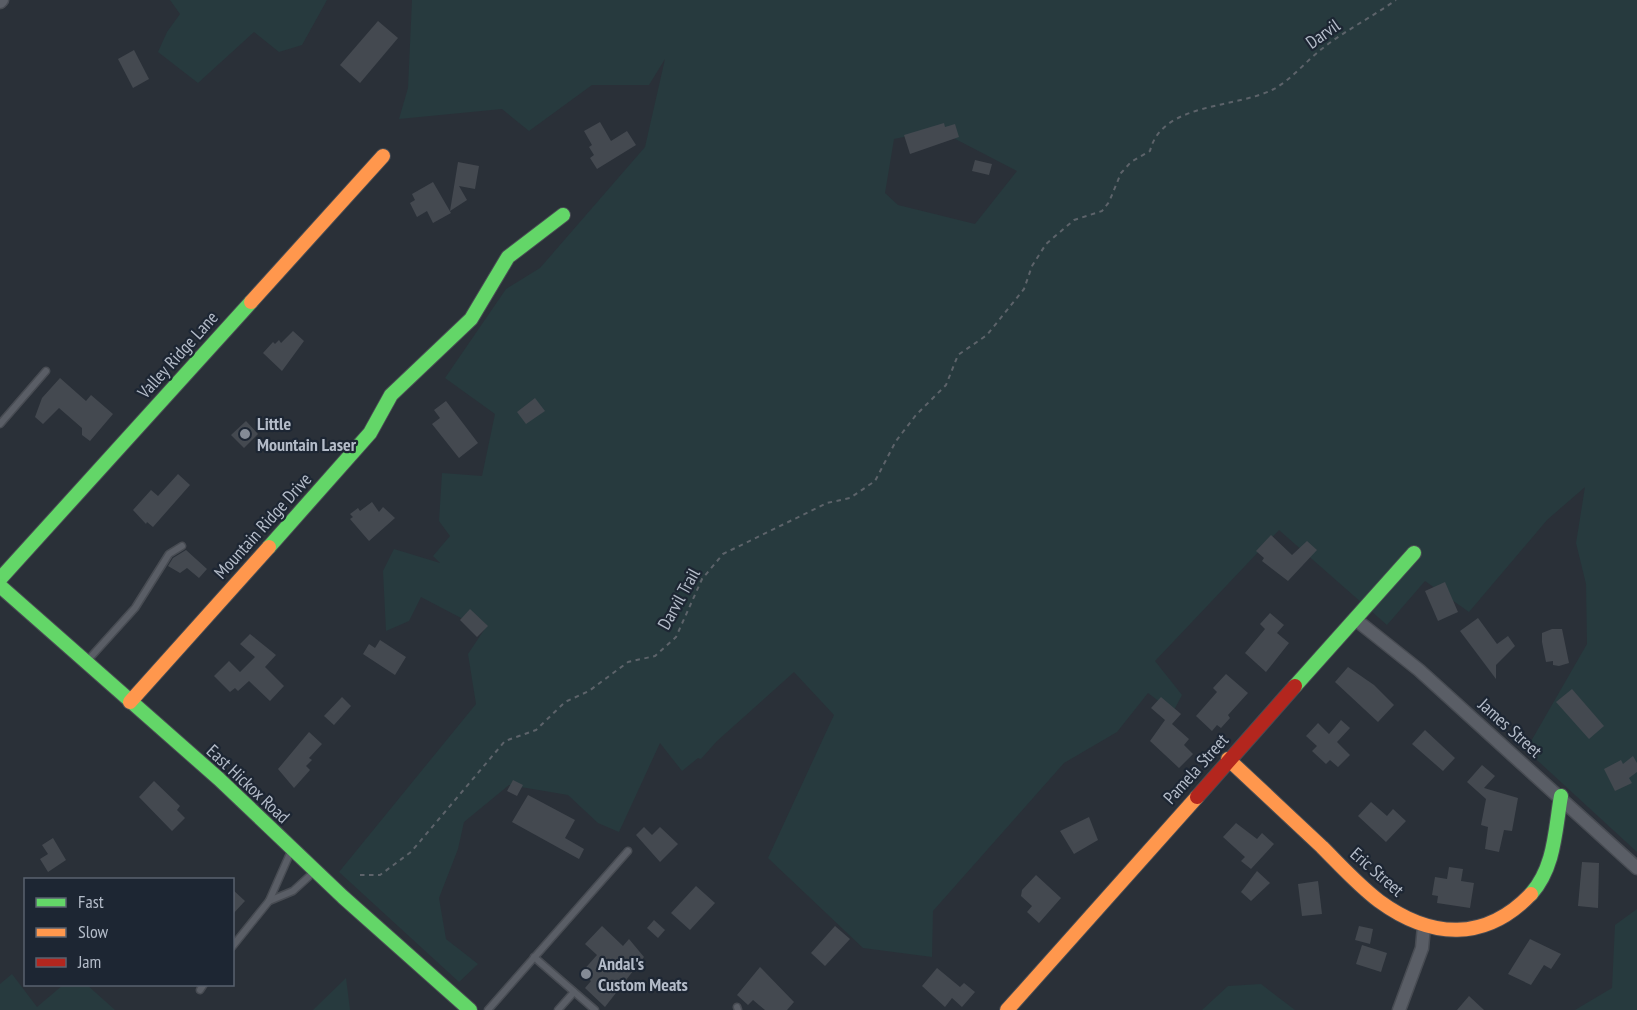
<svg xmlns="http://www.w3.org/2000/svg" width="1637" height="1010" viewBox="0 0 1637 1010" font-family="'PT Sans Narrow',sans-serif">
<rect width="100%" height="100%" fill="#2a3038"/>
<g fill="#273a3e" fill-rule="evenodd">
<polygon points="170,0 327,0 302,45 279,52 254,32 198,83 158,52 167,32 180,14"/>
<path d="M412,0H1637V852L1526,750L1587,644L1586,584L1576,543L1585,487L1547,520L1469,612L1425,581L1387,625L1279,530L1155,661L1182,695L1173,712L1148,693L1117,732L1064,763L933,911L932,957L863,948L768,858L834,715L794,672L717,741L701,759L698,758L682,771L660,743L619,832L598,823L568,795L509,785L464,822L458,849L439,898L446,939L478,964L459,982L339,872L476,704L468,654L484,630L421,597L409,621L386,631L383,571L394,549L440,563L433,556L450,536L439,521L442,473L482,476L495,414L445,378L506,289L540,268L645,147L665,59L649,85H592L529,131L502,109L399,119L408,88ZM938,130L1017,171L975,224L898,205L885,193L894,139Z"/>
<polygon points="1637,909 1637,1010 1575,1010 1612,988 1615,925"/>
<polygon points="12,974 37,1007 63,985 86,984 115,1010 0,1010 0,984"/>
<polygon points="346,978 350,1010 313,1010"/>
<polygon points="1261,984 1295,1010 1202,1010 1228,986"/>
</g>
<g fill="#444950">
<polygon points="378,21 398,38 360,83 340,65"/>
<polygon points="134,50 149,79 133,88 118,59"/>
<polygon points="600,122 611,141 627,131 636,145 597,169 590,158 594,155 589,147 592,145 584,131"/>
<polygon points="944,123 945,127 955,124 959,137 910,154 904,135"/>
<polygon points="975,160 992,164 989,175 972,171"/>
<polygon points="458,162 479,166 475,189 459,186 467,200 450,211"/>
<polygon points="433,182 451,213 433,223 427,211 417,217 410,203 415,200 412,194"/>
<polygon points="293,331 304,341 282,371 263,353 273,342 275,344 279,340 281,343"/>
<polygon points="60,378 86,401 91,395 113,414 90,441 82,435 82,428 59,408 43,424 35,417 42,398"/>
<polygon points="535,398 545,411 526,424 517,412"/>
<polygon points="446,401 478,443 459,458 432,424 440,418 434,410"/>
<polygon points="246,421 258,434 244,448 231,435"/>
<polygon points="178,474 190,485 153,527 147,522 146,524 133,510 151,490 158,496"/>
<polygon points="372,502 379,512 383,507 395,518 369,541 350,519 353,517 350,514 358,508 360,511"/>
<polygon points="1271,535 1292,555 1307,541 1317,550 1288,581 1262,561 1264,558 1256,551"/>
<polygon points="186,550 207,569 199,578 187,568 180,573 168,566 173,558"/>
<polygon points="1445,582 1458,612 1438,621 1425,591"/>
<polygon points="470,609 488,626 477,637 460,620"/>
<polygon points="1270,613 1284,625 1277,633 1289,643 1266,672 1245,653 1265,629 1260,624"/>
<polygon points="1478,618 1497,644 1508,636 1515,646 1496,665 1496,679 1460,631"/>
<polygon points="1552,629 1562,629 1569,663 1559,666 1553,665 1553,661 1546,662 1542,642 1542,633"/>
<polygon points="250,634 276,655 265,667 284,686 270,701 249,681 238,691 235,688 230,692 214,676 229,661 240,672 255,657 240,644"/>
<polygon points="380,640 406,657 395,675 363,654 369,644 375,648"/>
<polygon points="1348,667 1374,685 1394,705 1378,722 1335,682"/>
<polygon points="1226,674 1248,693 1228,715 1230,718 1221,728 1217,725 1212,731 1196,716 1217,692 1213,688"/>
<polygon points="1572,689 1604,726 1589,739 1556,702"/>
<polygon points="342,697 351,706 334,725 324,716"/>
<polygon points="1161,697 1181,714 1172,724 1189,739 1184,745 1193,754 1179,768 1150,741 1165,720 1151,708"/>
<polygon points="1341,720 1350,728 1337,742 1350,755 1338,767 1330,760 1326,764 1312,751 1317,746 1306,736 1318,723 1329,734"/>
<polygon points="1425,730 1455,758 1443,771 1412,744"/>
<polygon points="309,732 322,744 309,758 312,760 306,766 310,770 294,788 278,769"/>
<polygon points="1633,756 1637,763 1637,772 1629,778 1632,783 1615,791 1604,769 1621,760 1623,764"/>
<polygon points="1482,765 1495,776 1484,788 1518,798 1512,831 1504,830 1499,852 1485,849 1488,827 1481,825 1486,799 1467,782"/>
<polygon points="513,780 523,785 517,796 507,791"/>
<polygon points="154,781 180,806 177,810 185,818 172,831 139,797"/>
<polygon points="528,795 575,820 565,838 584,849 579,859 512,822"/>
<polygon points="1371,802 1387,816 1393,809 1406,821 1386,842 1358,816"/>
<polygon points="1089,817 1098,840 1074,854 1060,831"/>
<polygon points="1236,823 1257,839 1262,833 1274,844 1251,869 1241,861 1245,857 1223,837"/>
<polygon points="644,827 652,835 660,827 678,844 660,862 636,835"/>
<polygon points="53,838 66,860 48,872 40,859 48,854 42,845"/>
<polygon points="1582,862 1599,863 1598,908 1578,906"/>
<polygon points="1449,867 1463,869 1461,881 1474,883 1470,908 1437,903 1438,896 1432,895 1435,877 1447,879"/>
<polygon points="1257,871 1270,883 1251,901 1241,892"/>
<polygon points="1036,875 1061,898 1039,923 1027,912 1032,906 1021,896 1022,890"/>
<polygon points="1318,881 1322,914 1302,916 1298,884"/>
<polygon points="696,886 715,903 690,930 671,913"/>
<polygon points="232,889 245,901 232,915"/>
<polygon points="654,920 665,930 658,938 647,928"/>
<polygon points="602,926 623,946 629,939 644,957 605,1007 585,988 591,981 581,973 597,955 585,944"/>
<polygon points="835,926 850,939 825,966 811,953"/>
<polygon points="1359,926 1373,929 1370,944 1355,940"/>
<polygon points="1530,939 1561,954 1551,969 1544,965 1531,985 1508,974"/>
<polygon points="1362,945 1387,953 1381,972 1356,964"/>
<polygon points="760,967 794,1002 787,1010 765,1010 753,1000 748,1005 737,995"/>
<polygon points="937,968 960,987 964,983 975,992 962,1007 952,998 945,1007 922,986"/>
<polygon points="1469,996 1484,1010 1457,1010"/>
</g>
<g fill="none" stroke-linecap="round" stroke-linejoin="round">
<g stroke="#484c53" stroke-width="9">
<g id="lane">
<polyline points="0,424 46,371"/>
<polyline points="88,660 135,608 169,554 182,546"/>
<polyline points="269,901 293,891 315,871"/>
<polyline points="232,947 269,901 292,849"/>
<polyline points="534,957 595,1010"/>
<polyline points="200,990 204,984"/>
<polyline points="737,1007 738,1010"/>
<polyline points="488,1010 628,851"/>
<polyline points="558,1010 574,992"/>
</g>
</g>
<g stroke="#484c53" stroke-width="15">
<g id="street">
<polyline points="0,2 2,0"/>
<polyline points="1355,619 1419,670 1637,868"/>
<polyline points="1399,1010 1422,948 1424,926"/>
</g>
</g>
<g stroke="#484c53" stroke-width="16">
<g id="fast">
<polyline points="269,547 370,433 391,395 471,319 508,257 563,215"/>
<polyline points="0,579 251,302"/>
<polyline points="0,586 219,779 343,897 470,1010"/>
<polyline points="1295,686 1414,553"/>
<path d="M1531,894C1555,867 1555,830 1561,796"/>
</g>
</g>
<g stroke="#484c53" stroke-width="16">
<g id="slow">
<polyline points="251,302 383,156"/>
<polyline points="130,702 269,547"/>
<path d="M1228,759C1259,788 1291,818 1322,847C1340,865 1358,885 1379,901C1431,939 1485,942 1531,894"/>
<polyline points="1007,1010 1197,797"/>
</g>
</g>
<g stroke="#484c53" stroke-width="16">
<polyline id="jam" points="1197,797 1295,686"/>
</g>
<path stroke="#5d636a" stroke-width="2" stroke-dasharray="4.5 4.5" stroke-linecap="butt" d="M360,875H380L411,852L505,741L536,730L565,702L589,691L628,662L655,656L676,637L702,579L723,554L827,503L850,498L875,481L896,441L916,415L946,385L958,355L987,335L1024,289L1032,266L1046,244L1074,220L1102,211L1109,202L1121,173L1131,162L1150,151C1162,102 1235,109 1274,89C1292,79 1307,60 1323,48C1346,30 1372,17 1396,0"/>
<use href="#lane" stroke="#5a5e66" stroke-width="6"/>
<use href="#street" stroke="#5a5e66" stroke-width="12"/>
<use href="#fast" stroke="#63d668" stroke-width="14"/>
<use href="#slow" stroke="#ff974d" stroke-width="14"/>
<use href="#jam" stroke="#b3261e" stroke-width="14"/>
</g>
<g fill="#848b96" stroke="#1d2633" stroke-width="2">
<circle cx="245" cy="434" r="6"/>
<circle cx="586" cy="974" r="6"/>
</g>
<g text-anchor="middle" stroke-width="4.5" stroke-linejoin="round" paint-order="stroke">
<g font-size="18" fill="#b4bcc9" stroke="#1d2633">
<text transform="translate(1323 34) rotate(-35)" y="6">Darvil</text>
<text transform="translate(178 355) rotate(-48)" y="6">Valley Ridge Lane</text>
<text transform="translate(263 526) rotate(-48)" y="6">Mountain Ridge Drive</text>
<text transform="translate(679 599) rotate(-61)" y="6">Darvil Trail</text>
<text transform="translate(1510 728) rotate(42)" y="6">James Street</text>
<text transform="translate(1196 769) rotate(-48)" y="6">Pamela Street</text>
<text transform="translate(248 784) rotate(43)" y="6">East Hickox Road</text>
<text transform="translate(1377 872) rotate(41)" y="6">Eric Street</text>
</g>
<g font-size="18" font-weight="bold" fill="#b4bcc9" stroke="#1d2633" text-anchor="start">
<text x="257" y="430">Little<tspan x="257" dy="21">Mountain Laser</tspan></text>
<text x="598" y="970">Andal's<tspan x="598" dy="21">Custom Meats</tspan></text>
</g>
</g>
<rect x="24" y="878" width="210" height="108" fill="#1d2633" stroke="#59626f" stroke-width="1.5"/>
<rect x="36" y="898" width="30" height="9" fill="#63d668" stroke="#59626f" stroke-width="1.5"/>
<text x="78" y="908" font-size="18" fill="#b4bcc9">Fast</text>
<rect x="36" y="928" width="30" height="9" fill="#ff974d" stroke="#59626f" stroke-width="1.5"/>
<text x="78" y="938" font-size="18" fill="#b4bcc9">Slow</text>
<rect x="36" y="958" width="30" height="9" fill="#b3261e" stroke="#59626f" stroke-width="1.5"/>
<text x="78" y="968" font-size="18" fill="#b4bcc9">Jam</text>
</svg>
